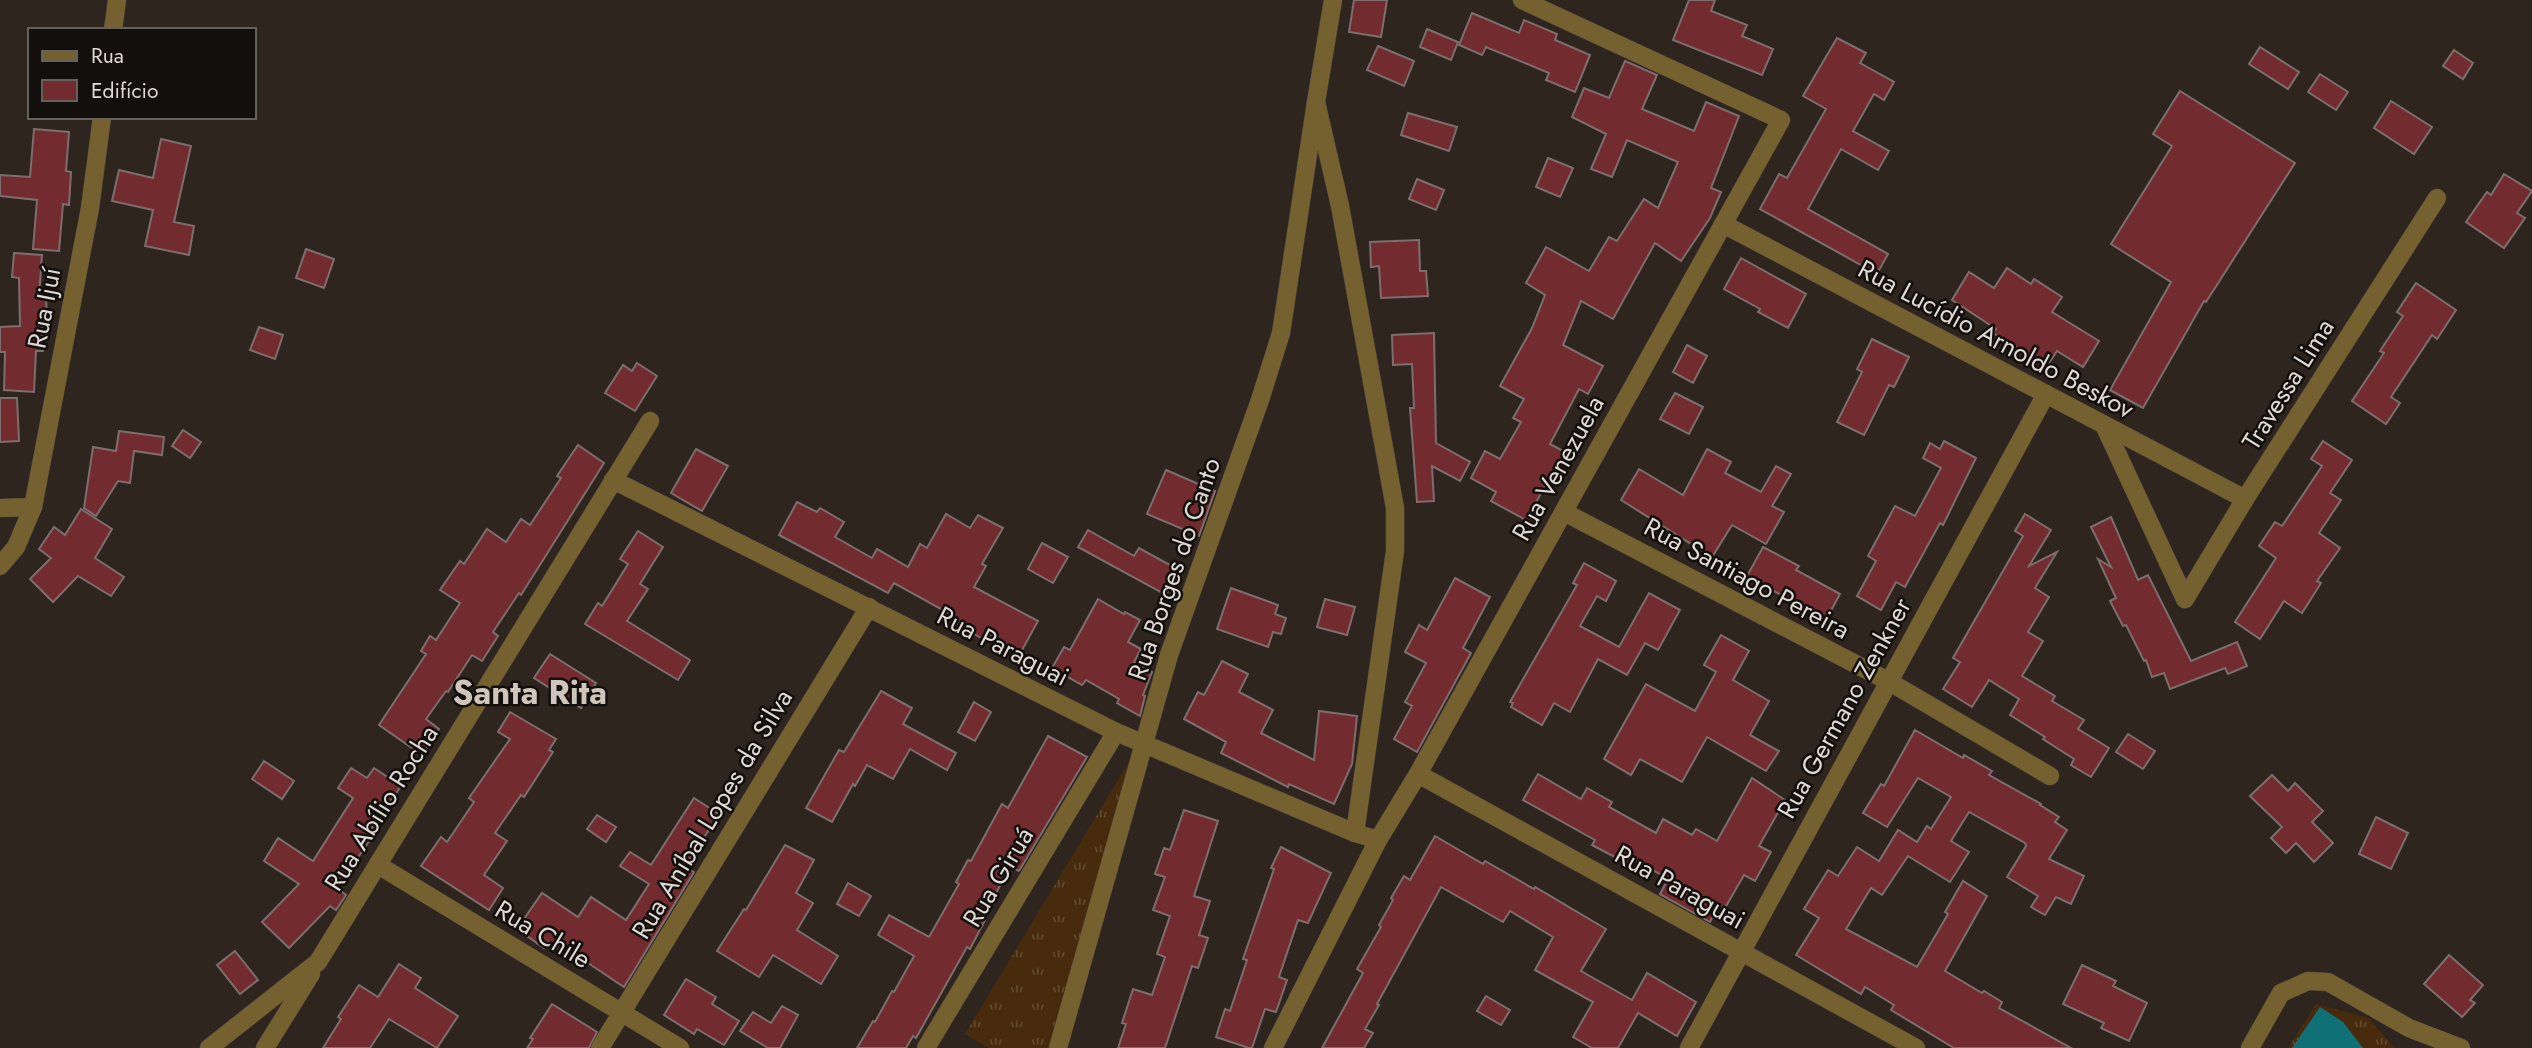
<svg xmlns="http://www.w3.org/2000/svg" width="2532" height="1048" viewBox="0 0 2532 1048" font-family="Jost,sans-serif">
<defs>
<pattern id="grass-tufts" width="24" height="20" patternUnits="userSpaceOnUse" patternTransform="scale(1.75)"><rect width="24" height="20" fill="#472b0c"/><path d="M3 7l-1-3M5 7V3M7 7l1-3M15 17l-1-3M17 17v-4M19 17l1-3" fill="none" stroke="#61492e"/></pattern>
</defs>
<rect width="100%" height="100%" fill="#2e251e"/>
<g fill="url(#grass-tufts)">
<polygon points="1130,760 1051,1048 988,1048 965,1034"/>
<polygon points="2316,1004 2369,1018 2394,1048 2288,1048"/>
</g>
<polygon fill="#0f7076" points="2320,1007 2343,1022 2363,1048 2292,1048"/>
<g fill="#722b2e" stroke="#7d6e6d" stroke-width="2">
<polygon points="1354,0 1387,0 1381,37 1349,32"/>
<polygon points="1689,0 1715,0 1711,11 1747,25 1742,36 1773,49 1762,75 1673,40"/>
<polygon points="1472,13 1519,33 1524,20 1557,34 1555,40 1590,55 1575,92 1546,80 1549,73 1486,47 1482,55 1459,45"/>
<polygon points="1427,29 1458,42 1451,60 1420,47"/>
<polygon points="1837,38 1866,53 1860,63 1894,82 1884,100 1874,94 1853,131 1889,151 1878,170 1841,149 1808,209 1888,254 1877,274 1760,209 1779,174 1787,178 1826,109 1803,96"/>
<polygon points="1378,46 1414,61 1404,86 1367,70"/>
<polygon points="2260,47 2299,72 2288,89 2249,64"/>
<polygon points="2454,50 2473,63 2463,79 2443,66"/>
<polygon points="1625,61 1657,75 1642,109 1694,131 1706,102 1739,116 1711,188 1721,192 1710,218 1681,261 1655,243 1613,319 1581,301 1563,345 1603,366 1588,394 1579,389 1550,444 1567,453 1555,476 1552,474 1535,504 1544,509 1535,525 1491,501 1496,492 1471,478 1485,451 1500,459 1521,422 1513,418 1524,399 1500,386 1532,328 1545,295 1526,283 1546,247 1589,271 1609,237 1617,241 1644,199 1658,208 1678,162 1627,140 1612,177 1591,169 1606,134 1572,117 1584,88 1609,98"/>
<polygon points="2320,74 2348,92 2336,110 2308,92"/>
<polygon points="2180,91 2295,163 2206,302 2204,301 2143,408 2110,390 2171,282 2111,244 2172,146 2153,134"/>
<polygon points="2391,101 2432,127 2414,154 2374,128"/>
<polygon points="1408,113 1457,127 1449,151 1401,135"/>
<polygon points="34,129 69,132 66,171 71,172 69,205 63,204 59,251 33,249 37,200 0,196 0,175 30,177"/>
<polygon points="161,139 191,146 174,222 194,226 189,255 145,246 153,210 112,201 119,170 153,178"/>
<polygon points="1548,158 1573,168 1560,197 1536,187"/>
<polygon points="2504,174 2532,191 2517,213 2525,218 2504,248 2466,222 2487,192 2491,195"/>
<polygon points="1417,179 1444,190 1436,210 1409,199"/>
<polygon points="1419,240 1420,271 1426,271 1428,296 1381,298 1379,266 1371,267 1370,242"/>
<polygon points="306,249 334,259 324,288 296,278"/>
<polygon points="14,253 42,255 39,296 46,296 47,319 42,319 43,351 36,351 34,392 4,390 5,352 0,352 0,327 20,326 19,278 12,277"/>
<polygon points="1741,258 1806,294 1788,328 1758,312 1760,309 1724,289"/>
<polygon points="2007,268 2031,284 2034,279 2062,297 2052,312 2099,341 2083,367 2057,351 2047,366 1993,333 1996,329 1952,300 1969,272 1994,288"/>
<polygon points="2416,283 2456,310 2437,339 2432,335 2391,397 2400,403 2386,424 2352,401 2384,353 2380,351 2403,316 2397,312"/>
<polygon points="259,327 283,335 275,359 250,350"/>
<polygon points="1434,333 1436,443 1470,462 1460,481 1432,466 1434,501 1417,502 1410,408 1414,408 1412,364 1393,365 1392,335"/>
<polygon points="1872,339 1909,357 1894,387 1889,385 1864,435 1837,422 1862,372 1857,369"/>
<polygon points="1687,345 1707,356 1693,383 1673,372"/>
<polygon points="637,363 657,376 635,411 605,393 623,365 632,371"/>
<polygon points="1675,393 1703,407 1689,434 1660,419"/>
<polygon points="0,398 17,398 19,441 0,442"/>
<polygon points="183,430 201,442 190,458 172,446"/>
<polygon points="119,431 164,437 162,455 134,451 130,483 118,481 96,516 84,508 93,447 116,451"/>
<polygon points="1944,441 1976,458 1943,525 1940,523 1905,587 1896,582 1881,610 1857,596 1876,561 1868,556 1895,506 1915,516 1941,468 1923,458 1930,443 1940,449"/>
<polygon points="2323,441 2352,460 2330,493 2341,500 2319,533 2340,548 2317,581 2321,583 2302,613 2284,601 2260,639 2235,622 2276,558 2259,546 2275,522 2282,526 2322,466 2311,459"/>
<polygon points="578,445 604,463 521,595 519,593 493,632 498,636 482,661 472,655 448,692 446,691 426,719 439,729 422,755 379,725 426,654 421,651 430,636 436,640 460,603 440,590 460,561 464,564 487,529 506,542 521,519 530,525 561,478 557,476"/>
<polygon points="696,449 728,466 702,511 671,493"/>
<polygon points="1707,449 1731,462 1725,473 1761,492 1776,466 1791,474 1772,506 1784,512 1766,544 1732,525 1712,557 1621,500 1639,469 1683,495"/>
<polygon points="1166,470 1215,491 1199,536 1147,514"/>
<polygon points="797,502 817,512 820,508 844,522 835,537 872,558 877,549 908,567 920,544 927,548 946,514 970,528 978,515 1003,528 982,564 986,566 974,587 1038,621 1021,652 987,633 983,639 958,625 961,620 894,583 888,593 779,535"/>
<polygon points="81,509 112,529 95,558 124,577 111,596 78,576 53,602 30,579 51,558 39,549 54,527 65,535"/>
<polygon points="2025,514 2051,530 2029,566 2057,552 2035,588 2049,597 2028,632 2043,641 2022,676 2055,696 2052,701 2084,720 2078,729 2109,748 2091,777 2071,765 2074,759 2043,739 2045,737 2010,715 2019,699 1989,680 1972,707 1943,689 1960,662 1953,658 2023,536 2015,531"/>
<polygon points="2111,517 2138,580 2148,575 2191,661 2237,642 2247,666 2228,674 2225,668 2170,689 2164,673 2152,677 2146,660 2144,661 2126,625 2123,626 2110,601 2116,598 2098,559 2111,567 2091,527"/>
<polygon points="1088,530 1134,556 1139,548 1179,570 1166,595 1078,547"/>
<polygon points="638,531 663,547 640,584 648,589 627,621 690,660 678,680 585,624 598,603 602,606 628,564 620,559"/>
<polygon points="1042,543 1068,557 1053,583 1028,569"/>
<polygon points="1763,547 1799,566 1796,570 1840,594 1826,620 1747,576"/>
<polygon points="1584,563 1616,581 1606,601 1597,596 1580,626 1619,647 1649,593 1680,610 1658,650 1645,643 1627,675 1598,659 1570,712 1554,703 1542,725 1511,707 1513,703 1510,702 1577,585 1573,583"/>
<polygon points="1455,578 1490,597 1463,648 1471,653 1417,752 1394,739 1412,706 1405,702 1426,663 1405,652 1419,625 1427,630"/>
<polygon points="1231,588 1278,605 1275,614 1286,618 1281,634 1273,632 1268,647 1217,629"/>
<polygon points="1098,599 1124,614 1125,612 1140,620 1128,642 1141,649 1134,662 1152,672 1143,695 1145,696 1140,716 1117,703 1119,699 1086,680 1082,685 1052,668 1064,647 1070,650"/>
<polygon points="1325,599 1355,607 1347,635 1317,627"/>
<polygon points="1721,635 1749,651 1733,680 1769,701 1750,735 1779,751 1766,771 1707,737 1682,782 1640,759 1631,775 1604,759 1646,684 1695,711 1716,672 1704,665"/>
<polygon points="550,654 596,683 581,708 534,678"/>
<polygon points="1222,661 1248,674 1239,692 1273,710 1261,733 1314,760 1319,711 1357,716 1352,764 1334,804 1289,784 1288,787 1221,753 1226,742 1184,719 1198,692 1204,695"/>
<polygon points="881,691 912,708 903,724 956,753 947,770 910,749 893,779 867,765 855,786 853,784 832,822 806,808 839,750 844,752"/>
<polygon points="974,702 991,712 975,741 958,732"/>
<polygon points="510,712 556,739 549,750 553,752 524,797 521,795 495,833 507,841 484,875 503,888 489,910 421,866 441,837 447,842 474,802 469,798 510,739 498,732"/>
<polygon points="1915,730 1963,758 1964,755 1992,771 1989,775 2041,804 2040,805 2059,817 2055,822 2067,830 2049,859 2084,876 2071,904 2056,897 2045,915 2031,907 2038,896 2007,877 2026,846 2025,843 1969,812 1951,841 1969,852 1950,882 1908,856 1882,895 1871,888 1846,929 1917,967 1948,914 1945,912 1963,881 1987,896 1945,971 1982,993 1984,991 2002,1002 1999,1008 2071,1048 1954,1048 1891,1010 1894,1005 1865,987 1861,994 1796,955 1819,918 1804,909 1828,870 1838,876 1857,847 1879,861 1898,830 1917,842 1927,826 1931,829 1951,797 1918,778 1887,827 1863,813 1881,784 1884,786"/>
<polygon points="2128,734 2155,751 2143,769 2116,752"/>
<polygon points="1048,736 1087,757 1019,871 1010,867 982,919 985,920 970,949 967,947 916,1038 913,1036 906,1048 857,1048 873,1021 875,1022 892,991 894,992 914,956 878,935 889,915 929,937 959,884 956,882 968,860 971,861 1002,804 1008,808"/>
<polygon points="264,761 294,781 282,799 252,779"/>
<polygon points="351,768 367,778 374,768 401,786 366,837 370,840 337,888 346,895 336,910 330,906 289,948 262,922 299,884 264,861 278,838 313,861 353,798 338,788"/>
<polygon points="1538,774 1581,799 1587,788 1612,802 1609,807 1656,833 1663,819 1692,835 1696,829 1717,841 1752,778 1785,800 1759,846 1771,852 1755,881 1744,875 1725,908 1719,905 1710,922 1660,894 1668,879 1632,858 1628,864 1592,845 1595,840 1523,800"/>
<polygon points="2272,775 2288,791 2295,783 2323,811 2312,822 2333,843 2314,862 2296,843 2286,853 2271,838 2282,827 2250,796"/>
<polygon points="694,798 719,814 685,867 694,872 624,987 585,961 582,965 548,942 544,948 517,929 542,893 578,917 591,897 626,920 649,884 620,866 630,852 651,865"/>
<polygon points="1184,810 1218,821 1194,896 1210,901 1199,935 1208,938 1198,968 1192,966 1165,1048 1118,1048 1126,1024 1122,1023 1133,989 1152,995 1165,957 1157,954 1170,916 1153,910 1165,877 1155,874 1164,848 1170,850"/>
<polygon points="597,815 616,827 606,842 587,829"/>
<polygon points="2376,817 2408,833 2391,869 2359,854"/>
<polygon points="1435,836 1483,864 1485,861 1534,889 1535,887 1606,929 1581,971 1632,1000 1647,973 1696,1002 1677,1036 1638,1013 1618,1048 1592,1048 1573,1037 1593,1002 1535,970 1553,937 1510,911 1503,922 1441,887 1377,1004 1379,1005 1365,1029 1373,1033 1364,1048 1322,1048 1363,973 1357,969 1381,927 1379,925 1393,900 1391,898 1404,876 1410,880"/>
<polygon points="785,845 814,860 796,893 813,903 797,930 838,956 821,984 773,955 759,977 717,951 744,909 746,910"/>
<polygon points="1281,847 1331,873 1308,923 1298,920 1279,977 1287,980 1276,1012 1265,1009 1252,1048 1249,1048 1216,1037 1225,1009 1230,1011 1247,960 1243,959 1274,869 1271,868"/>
<polygon points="848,883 871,896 859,916 837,904"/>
<polygon points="235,951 258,980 240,994 217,965"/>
<polygon points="2449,955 2483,985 2470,1000 2475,1003 2462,1017 2424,984"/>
<polygon points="399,964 421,978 415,988 458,1016 437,1048 389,1019 370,1048 323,1048 341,1019 338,1017 359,985 378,997"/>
<polygon points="2082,965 2116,981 2113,986 2147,1003 2129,1041 2101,1028 2104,1023 2063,1004"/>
<polygon points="686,979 716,997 712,1004 739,1021 724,1045 697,1029 694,1034 664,1015"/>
<polygon points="1486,996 1510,1010 1501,1025 1477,1011"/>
<polygon points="552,1004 597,1032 589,1048 527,1048 533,1039 530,1038"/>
<polygon points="782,1006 798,1015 780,1048 768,1048 740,1031 753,1012 771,1023"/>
</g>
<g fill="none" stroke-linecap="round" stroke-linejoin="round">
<g stroke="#4a423b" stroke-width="19">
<g id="minor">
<polyline points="1333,0 1316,102 1340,206 1395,508 1395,551 1355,833"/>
<polyline points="113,30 117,0"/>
<polyline points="1723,224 2245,499"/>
<polyline points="2104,425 2185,599"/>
<polyline points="613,480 1116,732 1355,833 1378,840"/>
<polyline points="0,508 33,507"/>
<polyline points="1564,512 1888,681 2050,776"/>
<polyline points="0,566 16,547 33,507 90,208 102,117"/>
<polyline points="2185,599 2245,499 2437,198"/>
<polyline points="1418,774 1916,1048"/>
<polyline points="378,865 680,1048"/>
<polyline points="209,1048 318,962 650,421"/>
<polyline points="265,1048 311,974"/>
<polyline points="600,1048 869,607"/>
<polyline points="926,1048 1116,732"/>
<polyline points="1058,1048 1169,655 1260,400 1281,333 1316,102"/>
<polyline points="1273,1048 1378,840 1418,774 1781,120 1522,0"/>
<polyline points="2250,1048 2281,993 2308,981 2328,982 2409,1028 2461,1048"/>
</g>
</g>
<g stroke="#4a423b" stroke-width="19">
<polyline id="tertiary" points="1689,1048 2046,394"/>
</g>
<use href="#minor" stroke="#75602f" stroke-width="18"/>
<use href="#tertiary" stroke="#75602f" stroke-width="18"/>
</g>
<g text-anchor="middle" stroke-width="5" stroke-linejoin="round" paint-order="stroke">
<g font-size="26" fill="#ded9d4" stroke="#130f0c">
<text transform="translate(44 308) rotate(-79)" y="9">Rua Ijuí</text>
<text transform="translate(1996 339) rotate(28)" y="9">Rua Lucídio Arnoldo Beskov</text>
<text transform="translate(2288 384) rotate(-58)" y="9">Travessa Lima</text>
<text transform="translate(1558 468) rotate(-61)" y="9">Rua Venezuela</text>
<text transform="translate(1174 569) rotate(-71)" y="9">Rua Borges do Canto</text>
<text transform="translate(1747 578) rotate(28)" y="9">Rua Santiago Pereira</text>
<text transform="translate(1003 646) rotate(27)" y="9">Rua Paraguai</text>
<text transform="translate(1844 708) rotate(-61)" y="9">Rua Germano Zenkner</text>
<text transform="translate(381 808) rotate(-58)" y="9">Rua Abílio Rocha</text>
<text transform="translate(712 814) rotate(-59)" y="9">Rua Aníbal Lopes da Silva</text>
<text transform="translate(998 877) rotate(-59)" y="9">Rua Giruá</text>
<text transform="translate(1680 887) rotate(29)" y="9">Rua Paraguai</text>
<text transform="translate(543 934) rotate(31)" y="9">Rua Chile</text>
</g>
<g font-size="33" font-weight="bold" fill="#d0c5bb" stroke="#130f0c">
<text x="530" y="704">Santa Rita</text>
</g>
</g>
<rect x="28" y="28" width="228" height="91" fill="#130f0c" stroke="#64605c" stroke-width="2"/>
<rect x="42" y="51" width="35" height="10" fill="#75602f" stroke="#64605c" stroke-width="2"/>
<text x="91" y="63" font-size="21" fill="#ded9d4">Rua</text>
<rect x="42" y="80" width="35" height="21" fill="#722b2e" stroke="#64605c" stroke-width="2"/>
<text x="91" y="98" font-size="21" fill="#ded9d4">Edifício</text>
</svg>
